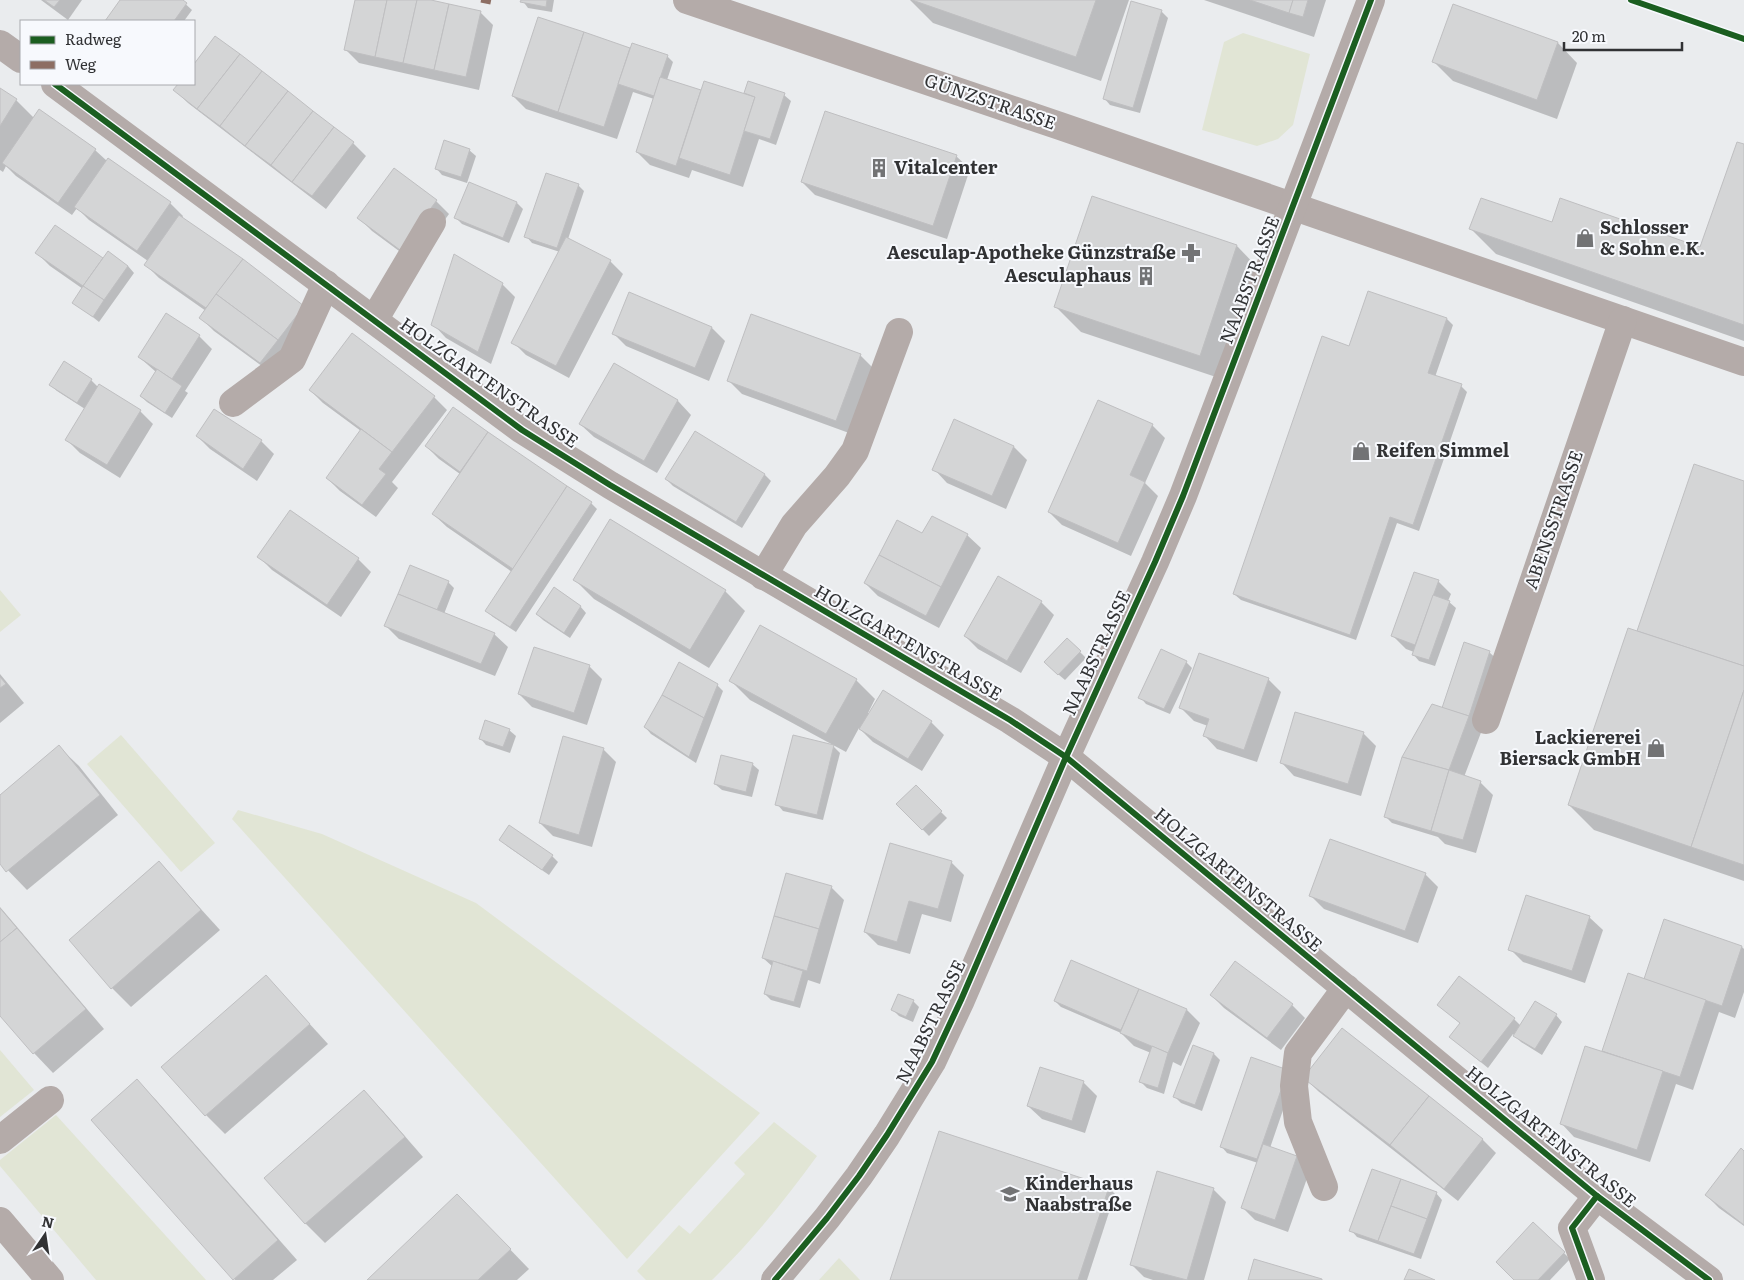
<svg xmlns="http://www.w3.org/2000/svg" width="1744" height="1280" viewBox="0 0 1744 1280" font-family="Literata,serif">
<rect width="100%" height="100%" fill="#eaecee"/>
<g fill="#e1e5d5">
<polygon points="1243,33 1310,54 1293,125 1278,139 1257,146 1202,130 1224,42"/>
<polygon points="0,590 21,615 0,632"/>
<polygon points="121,735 215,843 181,872 87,764"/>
<polygon points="238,810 322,834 476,903 760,1113 627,1259 232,819"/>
<polygon points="0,1050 34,1090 0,1117"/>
<polygon points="56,1115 206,1280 96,1280 0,1166 0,1160"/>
<path d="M774,1122L817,1156C785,1200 751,1242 712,1280H646L637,1271L679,1225L690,1234L745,1174L734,1163Z"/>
<polygon points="839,1258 860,1280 819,1280"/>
</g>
<g fill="#0003">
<polygon points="41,0 82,0 68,20"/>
<polygon points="122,0 181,0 192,10 184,21 107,21"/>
<polygon points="357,0 424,0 480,12 493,25 479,90 359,63 346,50"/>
<polygon points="522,0 554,0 552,12 528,8"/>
<polygon points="910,0 1129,0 1101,81 933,23"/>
<polygon points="1204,0 1326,0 1314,37"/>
<polygon points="1454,6 1558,43 1577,63 1557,119 1453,81 1434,62"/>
<polygon points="1161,11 1168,18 1140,113 1110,105 1104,98"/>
<polygon points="539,19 631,49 667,56 673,62 667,80 702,92 748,96 745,93 784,95 791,101 776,145 759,139 743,187 692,170 689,178 650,165 637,152 654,99 633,92 617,139 526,109 513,96"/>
<polygon points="215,38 353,143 366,156 326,209 188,103 175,90 180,84 194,84 194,66"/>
<polygon points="0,90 16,100 34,118 95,150 107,161 108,160 170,203 183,216 182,218 303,307 274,375 214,331 201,318 206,311 159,278 146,265 148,261 89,220 77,208 72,215 16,176 6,166 3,172 0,170"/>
<polygon points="1744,145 1744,341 1496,254 1471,229 1553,224 1701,248"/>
<polygon points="469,150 476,156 467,183 442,175 436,168"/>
<polygon points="956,156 970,169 947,239 815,195 802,182"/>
<polygon points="395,170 436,201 449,214 414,262 372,231 359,218"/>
<polygon points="470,184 517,203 523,209 509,243 462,224 456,218"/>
<polygon points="578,185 584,191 568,239 610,261 623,274 569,378 526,355 513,342 560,252 532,243 526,236"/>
<polygon points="1237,246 1261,271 1225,380 1081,332 1056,307"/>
<polygon points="37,253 102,259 128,266 134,273 99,322 74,302 83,289 50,266"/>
<polygon points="502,284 515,297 491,364 446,338 433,324"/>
<polygon points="630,294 712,328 725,341 709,381 626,346 613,333"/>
<polygon points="1447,319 1453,325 1435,377 1461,386 1467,392 1419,531 1397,523 1356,640 1241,600 1234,594 1349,347"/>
<polygon points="199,336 212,349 185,391 188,393 172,418 147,402 141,396 156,372 139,357"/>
<polygon points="860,355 873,368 849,433 742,394 729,381"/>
<polygon points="65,363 91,380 98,387 140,411 153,424 120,478 80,453 67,440 85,409 57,391 51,385"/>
<polygon points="614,365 678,401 691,415 657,473 594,437 580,424"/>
<polygon points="310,390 434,397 447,410 392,482 398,488 376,517 340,491 327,478 361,431 323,403"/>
<polygon points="453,409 591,503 597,509 516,632 493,617 486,611 512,572 447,527 433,514 460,474 439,459 426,446"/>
<polygon points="955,421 1014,447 1027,460 1006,509 947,483 934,469"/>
<polygon points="1152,425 1165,438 1145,483 1158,496 1131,556 1062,525 1049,512"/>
<polygon points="695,433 765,475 771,481 742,528 673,486 666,479"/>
<polygon points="197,436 261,441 274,454 257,481 210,449"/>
<polygon points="1744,482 1744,881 1594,830 1569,805 1638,633"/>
<polygon points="290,512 358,559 371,572 341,617 272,570 259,557"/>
<polygon points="932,517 967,535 981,548 939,628 878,596 865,583 923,535"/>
<polygon points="610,521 725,591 745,611 709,668 594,599 575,580"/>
<polygon points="1438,581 1451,594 1448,601 1456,608 1435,666 1419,661 1413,654 1414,652 1406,649 1392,635"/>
<polygon points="448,582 454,588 444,614 494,634 508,647 495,676 399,639 386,626"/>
<polygon points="1041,602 1054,615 1021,673 978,649 965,636"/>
<polygon points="580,606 586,613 570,638 543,620 537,614"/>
<polygon points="1067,639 1086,658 1065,680 1052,669"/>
<polygon points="1489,652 1503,665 1482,730 1464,777 1480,782 1493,795 1476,853 1445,844 1438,837 1392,823 1386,817 1443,709"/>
<polygon points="1186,662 1192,668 1170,714 1146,704 1140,697"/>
<polygon points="589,666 602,679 587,725 532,707 519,694"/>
<polygon points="0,674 24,703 0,723"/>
<polygon points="1268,679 1281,692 1257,762 1217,749 1204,735 1208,726 1194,721 1181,708"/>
<polygon points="856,680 875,699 868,713 931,722 944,735 922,771 873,742 859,728 846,752 750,700 731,681"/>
<polygon points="717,685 723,691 696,763 651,734 645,727"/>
<polygon points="509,730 516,736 510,753 486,745 480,738"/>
<polygon points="1363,733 1376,746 1361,796 1294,776 1281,762"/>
<polygon points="794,737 834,747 840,753 823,820 783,811 777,804"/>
<polygon points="59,747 79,766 118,815 27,890 0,862 0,796"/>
<polygon points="603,749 616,762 592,847 553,836 540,823"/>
<polygon points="752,764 759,770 752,797 722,790 715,784"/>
<polygon points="916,787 947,818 929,836 898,804"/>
<polygon points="501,839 552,856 558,862 549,875 507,846"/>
<polygon points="951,862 964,875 951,922 922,914 910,954 878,945 865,932"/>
<polygon points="159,863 220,930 131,1007 112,988"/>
<polygon points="1425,874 1438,887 1418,943 1324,909 1311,896"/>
<polygon points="831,887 844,900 820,984 808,980 800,1008 771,1000 765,994 773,967 763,958"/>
<polygon points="0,907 104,1029 53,1073 34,1053 0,1014"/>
<polygon points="1589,917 1603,930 1585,983 1523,962 1510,949"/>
<polygon points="1665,921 1742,947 1744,949 1744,992 1735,1018 1719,1012 1693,1090 1676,1084 1650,1162 1574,1137 1561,1123 1603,1053 1629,975 1645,981"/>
<polygon points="1072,961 1187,1010 1200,1023 1181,1066 1173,1062 1164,1094 1147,1088 1141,1082 1151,1053 1134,1046 1121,1033 1061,1007 1055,1001"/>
<polygon points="1236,963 1292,1005 1305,1018 1281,1050 1224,1008 1211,995"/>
<polygon points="266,976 328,1044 225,1134 206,1115"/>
<polygon points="913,1001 919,1007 913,1022 899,1016 893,1010"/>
<polygon points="1438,1005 1514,1019 1521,1026 1556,1015 1562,1022 1542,1055 1521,1042 1513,1034 1488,1068 1450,1037 1461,1024"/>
<polygon points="1342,1030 1483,1140 1496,1153 1458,1201 1318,1091 1305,1078"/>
<polygon points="1193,1047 1214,1054 1220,1060 1202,1111 1181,1103 1175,1097"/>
<polygon points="1294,1078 1270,1148 1297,1157 1310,1170 1288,1232 1255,1220 1242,1207 1258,1163 1227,1153 1221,1146"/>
<polygon points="137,1081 156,1100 297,1260 273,1280 235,1280 93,1120"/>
<polygon points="1083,1082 1097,1096 1085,1133 1042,1119 1028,1106"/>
<polygon points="364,1092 383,1111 423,1157 325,1243 306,1224 265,1178"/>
<polygon points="1744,1152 1744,1226 1719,1208 1706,1195"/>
<polygon points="1373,1170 1436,1193 1442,1200 1421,1259 1357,1237 1351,1230"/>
<polygon points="1109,1188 1115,1194 1087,1280 891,1280"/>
<polygon points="1213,1189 1226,1202 1204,1280 1153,1280 1144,1277 1131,1264"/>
<polygon points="477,1215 529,1269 517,1280 370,1280"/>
<polygon points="1564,1253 1570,1259 1550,1280 1516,1280"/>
</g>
<g fill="#d4d5d6" stroke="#bfbfc1">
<polygon points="44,0 60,0 54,7"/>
<polygon points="120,0 183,0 187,3 174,21 105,21"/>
<polygon points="355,0 387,0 375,57 344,50"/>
<polygon points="387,0 417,0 403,63 375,57"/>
<polygon points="417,0 431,0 449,4 434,70 403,63"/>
<polygon points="521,0 547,0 546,7 520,2"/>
<polygon points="912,0 1096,0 1076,57"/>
<polygon points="1250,0 1293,0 1289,13"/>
<polygon points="1293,0 1308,0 1303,17 1289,13"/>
<polygon points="1131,1 1162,10 1133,108 1103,99"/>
<polygon points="449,4 481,11 466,77 434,70"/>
<polygon points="1453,4 1558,42 1537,100 1432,62"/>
<polygon points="538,17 584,32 558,112 512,96"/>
<polygon points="584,32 630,48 604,127 558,112"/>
<polygon points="215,36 240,54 197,109 173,90 178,84 194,84 194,64"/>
<polygon points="632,43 668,55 654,96 618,84"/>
<polygon points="240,54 262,71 220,126 197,109"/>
<polygon points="262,71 288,91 245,146 220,126"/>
<polygon points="660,77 701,90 676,166 636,152"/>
<polygon points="704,81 755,97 730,175 679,158"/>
<polygon points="748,81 785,93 770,139 744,131 755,97 744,93"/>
<polygon points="0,88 17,99 0,126"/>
<polygon points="288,91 313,111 271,165 245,146"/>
<polygon points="39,109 96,149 58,203 2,163"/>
<polygon points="313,111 334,127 292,182 271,165"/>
<polygon points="825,111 957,155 933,226 801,182"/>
<polygon points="334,127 354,142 312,196 292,182"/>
<polygon points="444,140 470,149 461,177 435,169"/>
<polygon points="1737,142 1744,144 1744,325 1469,229 1481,198 1552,222 1560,198 1700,247"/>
<polygon points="108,158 171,202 137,251 74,207"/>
<polygon points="394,168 437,200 400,250 357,218"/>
<polygon points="546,173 579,184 557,248 524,237"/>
<polygon points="469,182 517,202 503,238 454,218"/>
<polygon points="1092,196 1237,245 1200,356 1054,307"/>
<polygon points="179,215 243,259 206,308 144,265"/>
<polygon points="55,225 103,258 83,286 35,253"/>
<polygon points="566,237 611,260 556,366 511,343"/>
<polygon points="108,251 128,266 104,300 83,286"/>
<polygon points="454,254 503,283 478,352 431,325"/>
<polygon points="243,259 304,306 278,340 216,294"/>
<polygon points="83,286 104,300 93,317 72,303"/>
<polygon points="1368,291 1447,318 1428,373 1462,384 1413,525 1390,517 1350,635 1233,594 1322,336 1349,346"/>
<polygon points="629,292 712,327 695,368 612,334"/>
<polygon points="216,294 278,340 260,363 199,318"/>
<polygon points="166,313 200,335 172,379 138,357"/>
<polygon points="751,314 861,354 836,421 727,381"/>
<polygon points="352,333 435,396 392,452 309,390"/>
<polygon points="64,361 92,379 77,403 49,385"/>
<polygon points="614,363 678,400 644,461 579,424"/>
<polygon points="157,369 182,386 165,413 140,396"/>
<polygon points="99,384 141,410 107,465 65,440"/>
<polygon points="1098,400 1153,424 1130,475 1145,482 1118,543 1048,512"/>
<polygon points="453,407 488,432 460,472 425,446"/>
<polygon points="214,409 262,440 243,469 196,436"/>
<polygon points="954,419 1014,446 992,496 932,470"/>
<polygon points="361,429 392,452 379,469 386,474 362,505 326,478"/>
<polygon points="695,431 765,474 736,522 665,479"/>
<polygon points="488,432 567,486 513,569 432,514"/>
<polygon points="1694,464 1744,481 1744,666 1637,631"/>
<polygon points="567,486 592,502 510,627 485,611"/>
<polygon points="290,510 359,558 327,605 257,557"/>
<polygon points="932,516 968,534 941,587 879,555 897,520 922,533"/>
<polygon points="610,519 726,590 690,650 573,580"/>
<polygon points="879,555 941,587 926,616 864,583"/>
<polygon points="410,565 449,581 437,610 398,594"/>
<polygon points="1414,572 1439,580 1415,645 1391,636"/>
<polygon points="998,576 1042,601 1007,661 964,636"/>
<polygon points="554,587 581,606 564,633 536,614"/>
<polygon points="398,594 495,633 481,664 384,626"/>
<polygon points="1433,595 1450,601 1429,660 1412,655"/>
<polygon points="760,625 857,679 826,734 729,681"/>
<polygon points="1628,628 1744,666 1744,690 1691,847 1568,805"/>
<polygon points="1067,638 1081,651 1058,675 1044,662"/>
<polygon points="1464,642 1490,651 1469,716 1442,708"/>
<polygon points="534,647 590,665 574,713 518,694"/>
<polygon points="1161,649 1187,661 1164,709 1138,698"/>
<polygon points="1199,653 1269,678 1244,750 1203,736 1209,719 1179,708"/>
<polygon points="679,662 718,684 704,718 662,695"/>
<polygon points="0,677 6,684 0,688"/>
<polygon points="883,690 932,721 908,759 859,729"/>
<polygon points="1744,690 1744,865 1691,847"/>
<polygon points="662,695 704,718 689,757 644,727"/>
<polygon points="1432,704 1469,716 1449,770 1402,757"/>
<polygon points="1295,712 1364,732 1348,784 1280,763"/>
<polygon points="485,720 510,729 503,747 479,739"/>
<polygon points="793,735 834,745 817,815 775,805"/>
<polygon points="563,736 604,748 579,835 539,823"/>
<polygon points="59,745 100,795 6,872 0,864 0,795"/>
<polygon points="721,755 753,763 746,792 714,784"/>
<polygon points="1402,757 1449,770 1431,831 1384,817"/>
<polygon points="1449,770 1481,781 1463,840 1431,831"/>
<polygon points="916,785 942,811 922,830 896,804"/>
<polygon points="509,825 553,855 542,870 499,840"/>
<polygon points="1330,839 1426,873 1405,931 1309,896"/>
<polygon points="890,843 952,861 938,909 909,901 897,942 864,932"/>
<polygon points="159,861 201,910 111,989 69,940"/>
<polygon points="786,873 832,886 819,929 774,916"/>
<polygon points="1526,895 1590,916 1572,971 1508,950"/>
<polygon points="0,908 17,928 0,942"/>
<polygon points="774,916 819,929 807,971 762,958"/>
<polygon points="1664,919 1742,946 1722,1006 1644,979"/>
<polygon points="17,928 86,1009 33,1054 0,1016 0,942"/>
<polygon points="1071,960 1139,989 1121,1030 1054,1001"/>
<polygon points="773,961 803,971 794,1002 764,994"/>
<polygon points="1235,961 1293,1004 1267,1038 1210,995"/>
<polygon points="1628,973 1706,1000 1680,1077 1602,1051"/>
<polygon points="266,975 310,1024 205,1116 161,1067"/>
<polygon points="1459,976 1515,1018 1481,1062 1449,1037 1460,1023 1437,1005"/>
<polygon points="1139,989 1187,1009 1168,1053 1120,1033"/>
<polygon points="898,994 914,1000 906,1017 891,1010"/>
<polygon points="1535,1001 1557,1014 1535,1049 1513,1036"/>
<polygon points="1342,1028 1429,1096 1390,1145 1303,1078"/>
<polygon points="1193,1045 1214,1053 1195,1105 1173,1097"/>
<polygon points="1152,1046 1168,1053 1158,1088 1139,1082"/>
<polygon points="1585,1046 1663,1071 1637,1150 1560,1124"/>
<polygon points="1251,1057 1288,1070 1257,1159 1220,1147"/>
<polygon points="1040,1067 1084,1081 1072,1121 1027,1106"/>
<polygon points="137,1079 278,1240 233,1280 91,1120"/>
<polygon points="364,1090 405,1137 305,1224 264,1178"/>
<polygon points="1429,1096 1483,1139 1444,1189 1390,1145"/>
<polygon points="939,1131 1109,1187 1078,1280 890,1280"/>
<polygon points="1263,1144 1297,1156 1275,1220 1241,1208"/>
<polygon points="1741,1148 1744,1151 1744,1225 1705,1195"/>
<polygon points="1372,1169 1401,1179 1378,1241 1349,1231"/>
<polygon points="1157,1171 1214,1188 1187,1280 1130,1265"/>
<polygon points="1401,1179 1437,1192 1427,1219 1391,1206"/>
<polygon points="457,1194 511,1249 478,1280 367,1280"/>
<polygon points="1391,1206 1427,1219 1414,1254 1378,1241"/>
<polygon points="1533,1222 1565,1252 1538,1280 1514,1280 1496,1262"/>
<polygon points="1254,1259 1322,1279 1322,1280 1248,1280"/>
<polygon points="1409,1269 1435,1280 1404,1280"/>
</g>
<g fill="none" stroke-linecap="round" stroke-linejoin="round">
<g stroke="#b4aba9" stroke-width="28">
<polyline points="687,0 1060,126 1744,362"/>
<polyline points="0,44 21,59"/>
<polyline points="55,84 522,430 610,485 1010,720 1066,757 1597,1196 1709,1280"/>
<polyline points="374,320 432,222"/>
<polyline points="233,403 292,359 326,284"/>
<polyline points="763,576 794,525 837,476 855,451 899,332"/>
<polyline points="1486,720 1623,320"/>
<polyline points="0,1140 50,1100"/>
<polyline points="1324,1187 1298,1122 1294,1086 1298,1053 1346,988"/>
<polyline points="0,1221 50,1280"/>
<polyline points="775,1280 827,1218 859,1176 887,1135 932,1062 961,1000 1066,757 1155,562 1183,496 1371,0"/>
<polyline points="1591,1280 1572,1228 1597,1196"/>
</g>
<polyline stroke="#8d6e63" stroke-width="5" stroke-dasharray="10 5" stroke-linecap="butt" points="481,0 491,2"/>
<g stroke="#f7f9fd" stroke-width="9">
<g id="cycleway">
<polyline points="1631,0 1744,39"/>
<polyline points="55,84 522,430 610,485 1010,720 1066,757 1597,1196 1709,1280"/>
<polyline points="775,1280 827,1218 859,1176 887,1135 932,1062 961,1000 1066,757 1155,562 1183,496 1371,0"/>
<polyline points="1591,1280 1572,1228 1597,1196"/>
</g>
</g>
<use href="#cycleway" stroke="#1b5e20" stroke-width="6"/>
</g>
<defs>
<g id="building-bare" transform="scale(1.5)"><path d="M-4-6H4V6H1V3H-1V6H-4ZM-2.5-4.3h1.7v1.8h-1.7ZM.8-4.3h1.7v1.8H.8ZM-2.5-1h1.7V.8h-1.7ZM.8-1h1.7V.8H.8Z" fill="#727375" stroke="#f7f9fd" stroke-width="2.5" paint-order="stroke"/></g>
<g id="shop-bare" transform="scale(1.5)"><path d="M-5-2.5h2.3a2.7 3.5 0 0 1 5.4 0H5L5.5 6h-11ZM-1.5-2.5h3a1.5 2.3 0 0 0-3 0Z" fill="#727375" stroke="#f7f9fd" stroke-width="2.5" paint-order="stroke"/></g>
<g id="pharmacy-bare" transform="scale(1.5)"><path d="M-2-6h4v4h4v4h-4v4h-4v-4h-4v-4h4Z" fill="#727375" stroke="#f7f9fd" stroke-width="2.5" paint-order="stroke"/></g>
<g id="school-bare" transform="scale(1.5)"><path d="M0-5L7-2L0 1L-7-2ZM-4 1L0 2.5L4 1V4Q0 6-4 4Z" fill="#727375" stroke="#f7f9fd" stroke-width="2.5" paint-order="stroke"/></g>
</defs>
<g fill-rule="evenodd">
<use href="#building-bare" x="879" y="168"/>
<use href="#shop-bare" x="1585" y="238"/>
<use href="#pharmacy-bare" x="1191" y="253"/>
<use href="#building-bare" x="1146" y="276"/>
<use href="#shop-bare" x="1361" y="451"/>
<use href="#shop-bare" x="1656" y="748"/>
<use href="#school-bare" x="1010" y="1194"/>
</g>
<g text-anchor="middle" stroke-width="4" stroke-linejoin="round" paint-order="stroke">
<g font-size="18" fill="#313234" stroke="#f7f9fd">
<text transform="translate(990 102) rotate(19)" y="6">GÜNZSTRASSE</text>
<text transform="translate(1250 280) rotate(-69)" y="6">NAABSTRASSE</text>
<text transform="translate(489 383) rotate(35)" y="6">HOLZGARTENSTRASSE</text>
<text transform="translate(1554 520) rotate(-71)" y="6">ABENSSTRASSE</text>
<text transform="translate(908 643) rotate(30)" y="6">HOLZGARTENSTRASSE</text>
<text transform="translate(1097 653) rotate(-65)" y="6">NAABSTRASSE</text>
<text transform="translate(1238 880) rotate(40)" y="6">HOLZGARTENSTRASSE</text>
<text transform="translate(931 1022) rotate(-64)" y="6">NAABSTRASSE</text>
<text transform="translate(1551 1137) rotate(39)" y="6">HOLZGARTENSTRASSE</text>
</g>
<g font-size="18" font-weight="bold" fill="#313234" stroke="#f7f9fd" text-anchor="start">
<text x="894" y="174">Vitalcenter</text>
<text x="1600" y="234">Schlosser<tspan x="1600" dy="21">&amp; Sohn e.K.</tspan></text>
<text x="1176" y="259" text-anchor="end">Aesculap-Apotheke Günzstraße</text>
<text x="1131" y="282" text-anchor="end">Aesculaphaus</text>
<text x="1376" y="457">Reifen Simmel</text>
<text x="1641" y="744" text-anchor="end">Lackiererei<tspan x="1641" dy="21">Biersack GmbH</tspan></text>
<text x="1025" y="1190">Kinderhaus<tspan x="1025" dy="21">Naabstraße</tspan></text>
</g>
</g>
<rect x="20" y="20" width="175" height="65" fill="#f7f9fd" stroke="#a8a9ad"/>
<rect x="30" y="36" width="25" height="8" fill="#1b5e20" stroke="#a8a9ad"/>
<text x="65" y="45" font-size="15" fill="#313234">Radweg</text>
<rect x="30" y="61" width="25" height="8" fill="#8d6e63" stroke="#a8a9ad"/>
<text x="65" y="70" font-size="15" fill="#313234">Weg</text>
<g transform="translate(45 1235) rotate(13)" stroke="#f7f9fd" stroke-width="4" paint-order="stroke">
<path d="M0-4L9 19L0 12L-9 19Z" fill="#313234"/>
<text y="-8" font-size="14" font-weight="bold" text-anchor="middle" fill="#313234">N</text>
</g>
<path d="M1564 42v8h118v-8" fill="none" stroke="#313234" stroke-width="2.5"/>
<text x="1572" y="42" font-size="15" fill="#313234" stroke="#f7f9fd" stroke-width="4" paint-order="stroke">20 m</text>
</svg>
